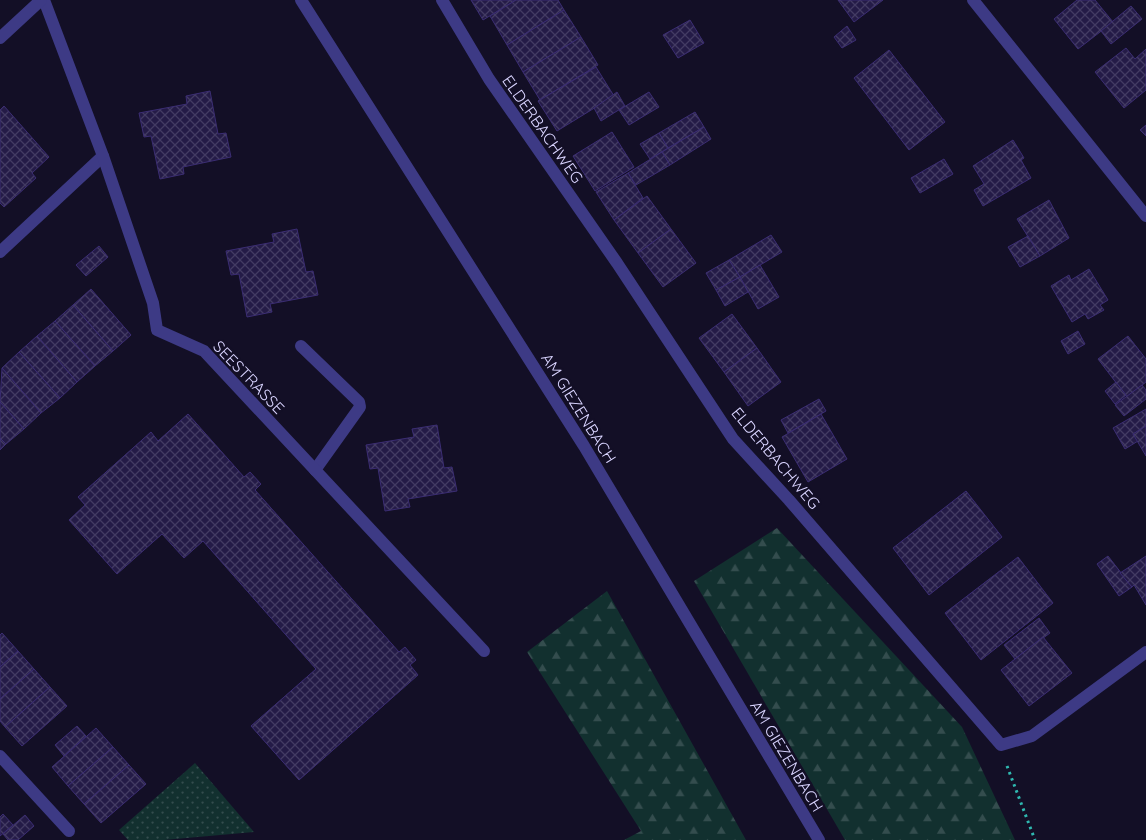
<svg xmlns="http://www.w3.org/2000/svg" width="1146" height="840" viewBox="0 0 1146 840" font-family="Quicksand,sans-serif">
<defs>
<pattern id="forest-firs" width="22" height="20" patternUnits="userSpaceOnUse" patternTransform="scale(1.25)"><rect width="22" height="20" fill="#12302f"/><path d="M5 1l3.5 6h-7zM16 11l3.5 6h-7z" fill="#344d4e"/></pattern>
<pattern id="park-dots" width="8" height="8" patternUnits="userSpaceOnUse" patternTransform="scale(1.25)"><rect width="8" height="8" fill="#12302f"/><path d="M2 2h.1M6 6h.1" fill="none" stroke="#344d4e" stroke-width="1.8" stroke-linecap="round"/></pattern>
<pattern id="building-cross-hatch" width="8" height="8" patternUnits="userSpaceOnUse" patternTransform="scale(1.25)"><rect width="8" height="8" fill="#241b47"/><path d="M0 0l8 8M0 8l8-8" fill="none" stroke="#433b63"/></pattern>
</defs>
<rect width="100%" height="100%" fill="#130f26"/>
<g fill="url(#forest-firs)">
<polygon points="777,528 962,727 1015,840 845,840 694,581"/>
<polygon points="607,591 746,840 624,840 641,831 527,652"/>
</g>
<polygon fill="url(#park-dots)" points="195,763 254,832 164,840 128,840 119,830"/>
<g fill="url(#building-cross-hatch)" stroke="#3b2d73">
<polygon points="471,0 516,0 483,20"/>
<polygon points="516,0 558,0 564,10 507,45 490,16"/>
<polygon points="838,0 883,0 854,22"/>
<polygon points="1077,0 1095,0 1113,22 1078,49 1054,19"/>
<polygon points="1131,6 1142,19 1111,44 1101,31"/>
<polygon points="564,10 581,37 523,72 507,45"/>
<polygon points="690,20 704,43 678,58 663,35"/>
<polygon points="847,26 856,40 842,48 834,37"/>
<polygon points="581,37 598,65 538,101 540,100 523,72"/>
<polygon points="1126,48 1135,59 1146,49 1146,90 1124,108 1095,72"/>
<polygon points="889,50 945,122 909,150 854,78"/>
<polygon points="596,67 614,96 557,131 538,101"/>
<polygon points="210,91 218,134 226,133 231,157 183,167 184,174 160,179 151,136 144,137 139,113 187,104 186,96"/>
<polygon points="617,92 625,106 601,121 594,108"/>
<polygon points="649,92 659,107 629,125 619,110"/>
<polygon points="4,106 49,157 32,173 36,178 4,207 0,203 0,110"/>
<polygon points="695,112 704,127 668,148 659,133"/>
<polygon points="1146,125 1146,136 1140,130"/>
<polygon points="704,127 711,139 670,165 662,152"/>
<polygon points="612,132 634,167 595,191 573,156"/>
<polygon points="659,133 668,148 650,159 640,144"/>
<polygon points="1013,140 1024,158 1021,160 1031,178 983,206 974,190 984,184 973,166"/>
<polygon points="662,152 670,165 636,185 628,173"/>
<polygon points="944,159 953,174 920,193 911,178"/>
<polygon points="628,173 643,198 614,220 596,192"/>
<polygon points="647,196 671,229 638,253 614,220"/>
<polygon points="1049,200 1069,238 1040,256 1017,219"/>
<polygon points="297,229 306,272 313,271 318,295 270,304 272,312 247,317 239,274 231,275 226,251 274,242 272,234"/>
<polygon points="671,229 696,263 663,287 638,253"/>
<polygon points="771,235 782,252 740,277 729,260"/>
<polygon points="1028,236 1040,256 1020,267 1008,247"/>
<polygon points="99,246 108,257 86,276 76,265"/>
<polygon points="729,260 740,277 716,290 706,273"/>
<polygon points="760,265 779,297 758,309 740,277"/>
<polygon points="1089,269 1108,300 1100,305 1104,310 1088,319 1085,314 1072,322 1051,286 1069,275 1071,280"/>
<polygon points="740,277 748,292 725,306 716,290"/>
<polygon points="91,289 131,335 113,351 73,305"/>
<polygon points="73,305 113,351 95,366 55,321"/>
<polygon points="732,314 757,348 724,372 699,338"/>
<polygon points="55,321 95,366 77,382 37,336"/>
<polygon points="1078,331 1085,344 1068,354 1061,341"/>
<polygon points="37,336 77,382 60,398 19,352"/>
<polygon points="1128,336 1146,359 1146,382 1127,397 1098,359"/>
<polygon points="757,348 781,382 748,406 724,372"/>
<polygon points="19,352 60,398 41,413 2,368"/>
<polygon points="2,368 41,413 24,429 0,402"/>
<polygon points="1116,382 1126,395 1115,404 1105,391"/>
<polygon points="1142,385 1146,390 1146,399 1124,416 1115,405"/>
<polygon points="819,399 826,411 788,433 781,420"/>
<polygon points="0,402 24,429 6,444 0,438"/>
<polygon points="1146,409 1146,426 1133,434 1138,441 1125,449 1113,428"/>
<polygon points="188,414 244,477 250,472 261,484 255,490 399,652 405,647 416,660 410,665 418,675 299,780 251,726 316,669 203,541 184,558 162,534 117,574 69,520 85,505 78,497 151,432 158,441"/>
<polygon points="821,414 847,459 808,482 782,437"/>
<polygon points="437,425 444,468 452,467 457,491 408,499 410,507 385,511 378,468 370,469 366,445 414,437 412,429"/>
<polygon points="1146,426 1146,456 1133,434"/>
<polygon points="0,438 6,444 0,450"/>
<polygon points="966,491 1002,537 929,595 893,548"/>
<polygon points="1108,556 1132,587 1119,596 1097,564"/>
<polygon points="1146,556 1146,605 1134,585 1132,587 1120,573"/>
<polygon points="1018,557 1053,603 981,660 945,613"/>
<polygon points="1039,618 1050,633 1015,659 1004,645"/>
<polygon points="2,633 18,651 0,667 0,635"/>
<polygon points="1043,637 1072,673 1029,706 1001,670"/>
<polygon points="18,651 34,669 0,699 0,667"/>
<polygon points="34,669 50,687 5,727 0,721 0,699"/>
<polygon points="50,687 67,706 22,746 5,727"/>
<polygon points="77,726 86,736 64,756 55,745"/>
<polygon points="96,728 113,747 68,786 52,767"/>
<polygon points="113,747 129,765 84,804 68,786"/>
<polygon points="129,765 146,784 101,823 84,804"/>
<polygon points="3,814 13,825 0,836 0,817"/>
<polygon points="25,815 34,826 18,840 8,840 3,834"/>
</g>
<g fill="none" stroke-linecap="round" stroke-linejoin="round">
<polyline stroke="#2fb8b0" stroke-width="3" stroke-dasharray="2.5 4" stroke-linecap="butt" points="1007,766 1035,840"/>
<g stroke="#3d3a85" stroke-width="12">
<polyline points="0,252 103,156"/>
<polyline points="301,346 359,402 360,407 315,470"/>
<polyline points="0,756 69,831"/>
</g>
<g stroke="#3d3a85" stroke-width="12">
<polyline points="44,0 103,156 153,303 157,330 204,351 484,651"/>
<polyline points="301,0 584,446 819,840"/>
<polyline points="442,0 489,79 617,263 733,439 789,500 1001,745 1032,736 1146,652"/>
<polyline points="973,0 1146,216"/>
<polyline points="0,38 41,0"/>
</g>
</g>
<g text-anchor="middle" stroke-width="4.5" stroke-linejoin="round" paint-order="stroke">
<g font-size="16" fill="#d9d4ff" stroke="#130f26">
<text transform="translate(543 129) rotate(55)" y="6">ELDERBACHWEG</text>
<text transform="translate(249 377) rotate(46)" y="6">SEESTRASSE</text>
<text transform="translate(579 408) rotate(58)" y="6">AM GIEZENBACH</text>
<text transform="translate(776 458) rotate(50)" y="6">ELDERBACHWEG</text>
<text transform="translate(787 756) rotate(59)" y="6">AM GIEZENBACH</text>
</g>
</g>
</svg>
